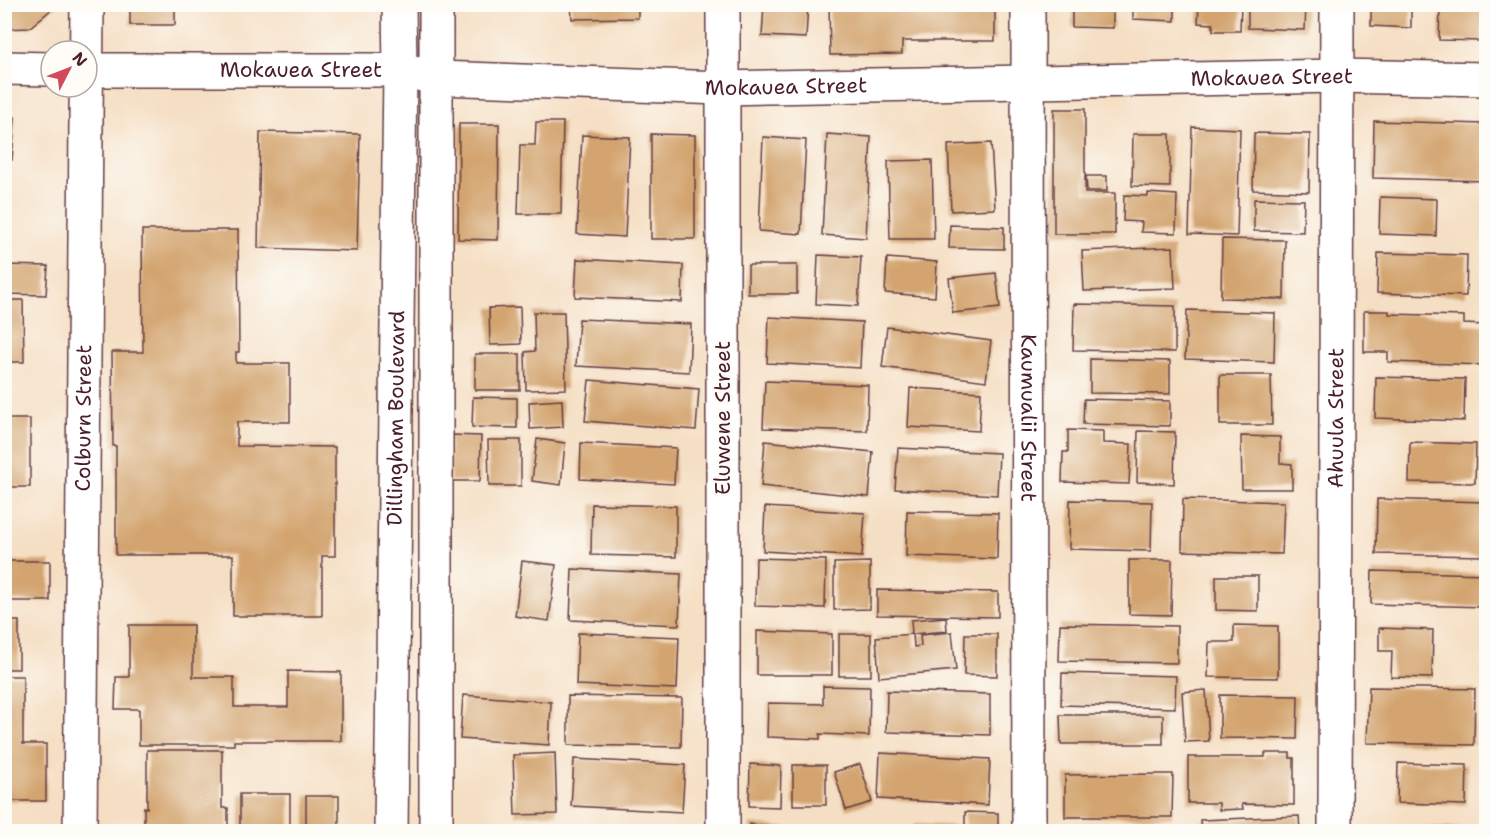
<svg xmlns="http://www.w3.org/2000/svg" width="1491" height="836" viewBox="0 0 1491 836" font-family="'Shantell Sans',sans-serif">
<rect width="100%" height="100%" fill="#fdfcf7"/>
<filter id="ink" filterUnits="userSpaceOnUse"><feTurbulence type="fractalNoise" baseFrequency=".0167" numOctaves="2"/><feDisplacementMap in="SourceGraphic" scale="12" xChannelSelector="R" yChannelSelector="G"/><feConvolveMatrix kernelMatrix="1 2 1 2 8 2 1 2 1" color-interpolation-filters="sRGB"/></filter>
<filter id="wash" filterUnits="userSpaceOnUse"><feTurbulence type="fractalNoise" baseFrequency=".008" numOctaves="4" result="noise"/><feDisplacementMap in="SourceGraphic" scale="24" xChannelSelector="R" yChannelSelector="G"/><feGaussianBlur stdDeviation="1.35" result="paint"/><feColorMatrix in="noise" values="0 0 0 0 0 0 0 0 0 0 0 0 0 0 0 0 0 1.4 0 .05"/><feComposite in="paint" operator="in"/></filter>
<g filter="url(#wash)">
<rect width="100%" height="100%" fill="#f5dfc4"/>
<g id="blocks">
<g fill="#d3a46f">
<polygon points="4,4 58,4 29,28 4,29"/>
<rect x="130" y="4" width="45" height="21"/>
<polygon points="571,4 638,4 638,18 572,19"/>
<polygon points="764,4 808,4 806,38 762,36"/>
<polygon points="829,4 995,4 995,41 902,41 902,54 830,55"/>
<polygon points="1072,4 1113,4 1113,28 1072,27"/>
<polygon points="1133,4 1175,4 1175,21 1133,19"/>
<polygon points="1199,4 1241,4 1240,31 1213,31 1213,24 1198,23"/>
<polygon points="1248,4 1306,4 1305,30 1248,28"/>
<polygon points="1371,4 1411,4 1411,28 1371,26"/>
<polygon points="1440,5 1483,5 1482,41 1439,40"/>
<polygon points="1054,109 1085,109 1085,193 1115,193 1115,234 1054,234"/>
<polygon points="4,117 15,117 12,160 9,160 8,238 4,238"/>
<polygon points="1374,121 1486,124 1486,181 1373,178"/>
<polygon points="536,122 563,122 561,214 518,214 520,145 535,145"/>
<polygon points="459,124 499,124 498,240 458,239"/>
<polygon points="1192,127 1240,129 1237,236 1189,234"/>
<polygon points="260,132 360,134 357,251 258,248"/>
<polygon points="1254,133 1310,134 1309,192 1253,190"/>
<polygon points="651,134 695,135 695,239 651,239"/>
<polygon points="827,134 871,137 866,238 822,235"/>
<polygon points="1133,134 1170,134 1170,187 1132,186"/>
<polygon points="582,135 630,137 625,237 577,234"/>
<polygon points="763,137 806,140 801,234 759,231"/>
<polygon points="991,143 995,209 951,211 948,145"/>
<polygon points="932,160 934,239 890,239 888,161"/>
<polygon points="1086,176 1107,176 1107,191 1087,191"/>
<polygon points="1148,193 1177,195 1176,233 1141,232 1142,222 1123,221 1124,195 1148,196"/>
<polygon points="1380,197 1437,199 1436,236 1379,234"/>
<polygon points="1254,199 1304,200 1303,232 1254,231"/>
<polygon points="950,225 1004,227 1004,249 949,248"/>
<polygon points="142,230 238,230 239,352 236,352 236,363 290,363 290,422 237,422 237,446 335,447 335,556 322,556 322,616 233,616 233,555 116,555 116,446 113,446 112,352 143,352"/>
<polygon points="1222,239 1285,240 1284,299 1221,298"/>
<polygon points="1173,247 1175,288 1084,291 1082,251"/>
<polygon points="1378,253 1467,255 1466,296 1377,293"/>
<polygon points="818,255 861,257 858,306 816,304"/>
<polygon points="887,258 937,262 935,297 885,293"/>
<polygon points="577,259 683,265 682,302 575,297"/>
<polygon points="4,265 48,266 46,295 4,294"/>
<rect x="748" y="265" width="49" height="29"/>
<polygon points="996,273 1000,308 953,313 949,278"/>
<polygon points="4,300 23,300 24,362 4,362"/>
<polygon points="1074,304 1175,306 1175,352 1073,350"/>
<polygon points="520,307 521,344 490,345 489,308"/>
<polygon points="1187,310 1275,313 1274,362 1185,359"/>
<polygon points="1364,311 1389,311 1389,314 1464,316 1464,324 1486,325 1486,365 1388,362 1388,352 1364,352"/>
<polygon points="534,312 564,312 566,389 526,390 525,352 535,351"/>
<polygon points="769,317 862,322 860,368 767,363"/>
<polygon points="579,319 691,324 689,372 576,366"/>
<polygon points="887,327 991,341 986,381 882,367"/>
<rect x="475" y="354" width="45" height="36"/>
<polygon points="1090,359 1170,361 1170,394 1090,393"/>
<polygon points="1220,375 1271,375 1272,425 1220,425"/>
<polygon points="1376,377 1465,379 1464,421 1375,418"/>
<polygon points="589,380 699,389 696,430 585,421"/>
<polygon points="765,381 868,385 867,431 763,428"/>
<polygon points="910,388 981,392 979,431 908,427"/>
<polygon points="473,397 517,398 517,428 472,427"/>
<polygon points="1084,399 1170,401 1170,426 1083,424"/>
<polygon points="562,400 563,427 530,429 529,402"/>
<rect x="4" y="419" width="26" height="68"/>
<polygon points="1068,430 1103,431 1103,443 1131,444 1129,484 1062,482 1063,452 1068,452"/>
<polygon points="1138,431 1175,432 1174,484 1137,482"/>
<polygon points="450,435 481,436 480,481 450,481"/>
<polygon points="1241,436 1280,437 1280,463 1292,464 1292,489 1242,489"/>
<polygon points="537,439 565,443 561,485 532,481"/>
<polygon points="488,440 521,440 521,486 489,486"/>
<polygon points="765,441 873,452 869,497 761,486"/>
<polygon points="1410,442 1476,444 1475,483 1409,482"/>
<polygon points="581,443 676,448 674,484 580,479"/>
<polygon points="898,448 999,453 997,495 895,489"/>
<polygon points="1183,499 1284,502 1282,554 1182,551"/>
<polygon points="1377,499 1484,502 1483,556 1376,554"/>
<polygon points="1070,500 1152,502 1151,551 1069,549"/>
<polygon points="592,504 676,506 676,557 591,555"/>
<polygon points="765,507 865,513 862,557 763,551"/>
<polygon points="907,511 998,513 997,559 906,556"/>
<polygon points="756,558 826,560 825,608 755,606"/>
<polygon points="1129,560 1172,560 1171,615 1129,614"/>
<rect x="4" y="561" width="46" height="40"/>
<polygon points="522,561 556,565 549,621 515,616"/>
<polygon points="870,562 870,609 834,610 834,563"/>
<polygon points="572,569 681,574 679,625 570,620"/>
<polygon points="1372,571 1486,574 1486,607 1371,604"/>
<polygon points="1216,576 1258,576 1258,611 1216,610"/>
<polygon points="877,590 998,592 998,617 877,615"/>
<polygon points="946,617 947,631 912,634 911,620"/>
<rect x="4" y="621" width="15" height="48"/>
<polygon points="1060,624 1177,626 1177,663 1059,661"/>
<polygon points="129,625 193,625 193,677 234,677 234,707 288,707 288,671 341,672 341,741 234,741 234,745 139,745 139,709 115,709 116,677 129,677"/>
<polygon points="1234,625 1278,626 1278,678 1208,677 1209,642 1234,642"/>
<polygon points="1379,628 1433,630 1432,678 1391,677 1392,651 1379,651"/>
<polygon points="757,631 832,634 832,675 757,675"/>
<polygon points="952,632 956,670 879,677 876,637 913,634 914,647 921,646 920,635"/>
<polygon points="578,633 679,637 677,689 576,685"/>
<rect x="839" y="634" width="32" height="42"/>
<polygon points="965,634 997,634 997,676 964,675"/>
<polygon points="1062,673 1176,676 1175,708 1061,705"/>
<polygon points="4,676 23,676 23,744 46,744 46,801 4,801"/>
<polygon points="823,686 870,687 869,736 820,734 820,739 767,737 768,703 823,704"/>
<polygon points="1369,687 1475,689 1474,745 1367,743"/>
<polygon points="1206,690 1209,741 1185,742 1182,692"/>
<polygon points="887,691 990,694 990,735 886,732"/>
<polygon points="463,695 551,702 549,745 460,739"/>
<polygon points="1220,695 1298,696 1297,739 1220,738"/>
<polygon points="568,696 682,698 681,747 568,745"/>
<polygon points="1060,715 1163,715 1163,744 1061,744"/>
<polygon points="147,750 222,750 222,808 228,808 228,832 144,832 144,807 147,808"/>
<polygon points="555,753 557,814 515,815 513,755"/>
<polygon points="880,753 990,759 988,805 878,799"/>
<polygon points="1265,753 1290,753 1290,758 1294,758 1294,805 1242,804 1243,809 1219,810 1219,803 1188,803 1188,757 1265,757"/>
<polygon points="574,759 685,765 682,812 571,806"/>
<polygon points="1398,763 1467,765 1466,805 1397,803"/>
<polygon points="750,764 781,766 780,807 749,806"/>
<polygon points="860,764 872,802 846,810 834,772"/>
<rect x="793" y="765" width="33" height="40"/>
<polygon points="1162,774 1173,774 1172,817 1065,817 1065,775"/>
<rect x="240" y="794" width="50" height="38"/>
<rect x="306" y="796" width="33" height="36"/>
<polygon points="965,812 998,813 998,832 914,832 914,824 965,826"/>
<polygon points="1299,816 1300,832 1201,832 1200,820"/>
<polygon points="750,824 813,830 813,832 749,832"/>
<polygon points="1404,827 1464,828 1464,832 1404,832"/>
<polygon points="675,829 675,832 659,832 659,830"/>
<polygon points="839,829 859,830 859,832 839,832"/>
</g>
</g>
</g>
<g filter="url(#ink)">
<use href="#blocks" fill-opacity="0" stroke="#643c42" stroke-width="1.5"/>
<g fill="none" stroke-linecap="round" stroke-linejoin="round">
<g stroke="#643c42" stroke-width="36">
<g id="minor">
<path id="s1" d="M1028,4L1029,832"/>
<polyline points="4,68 51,69"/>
<path id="s2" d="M87,70H400L437,78L722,88L1337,76L1486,79"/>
<path id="s3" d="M80,832L87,4"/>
<polyline points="723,832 723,4"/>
<path id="s4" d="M1335,832L1337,4"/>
</g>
</g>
<g stroke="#643c42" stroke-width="36">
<g id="major">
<polyline points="436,4 436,832"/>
<path id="s5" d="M391,832L400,70L399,4"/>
</g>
</g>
<use href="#minor" stroke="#fff" stroke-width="33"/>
<use href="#major" stroke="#fff" stroke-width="33"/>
</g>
</g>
<g text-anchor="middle" stroke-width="6" stroke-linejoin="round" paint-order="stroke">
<g font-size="21" fill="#4a1f2b" stroke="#fdfcf7">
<text dy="7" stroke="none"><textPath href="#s2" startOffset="214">Mokauea Street</textPath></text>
<text dy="7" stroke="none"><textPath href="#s2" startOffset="1186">Mokauea Street</textPath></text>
<text dy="7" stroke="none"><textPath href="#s2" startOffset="700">Mokauea Street</textPath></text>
<text dy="7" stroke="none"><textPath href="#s3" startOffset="414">Colburn Street</textPath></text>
<text dy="7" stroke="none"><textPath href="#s5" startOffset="414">Dillingham Boulevard</textPath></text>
<text transform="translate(723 418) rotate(-90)" y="7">Eluwene Street</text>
<text dy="7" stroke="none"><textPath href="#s1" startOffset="414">Kaumualii Street</textPath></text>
<text dy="7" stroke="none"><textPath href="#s4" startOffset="414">Ahuula Street</textPath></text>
</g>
</g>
<rect width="1491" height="836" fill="none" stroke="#fdfcf7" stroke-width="24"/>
<g transform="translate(69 69) rotate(48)"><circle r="28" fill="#fdfcf7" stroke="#b5a4a5" stroke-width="1.5"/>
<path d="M0-4.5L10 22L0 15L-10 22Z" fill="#d1495b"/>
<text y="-9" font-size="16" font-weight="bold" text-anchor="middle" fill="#4a1f2b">N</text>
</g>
</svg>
